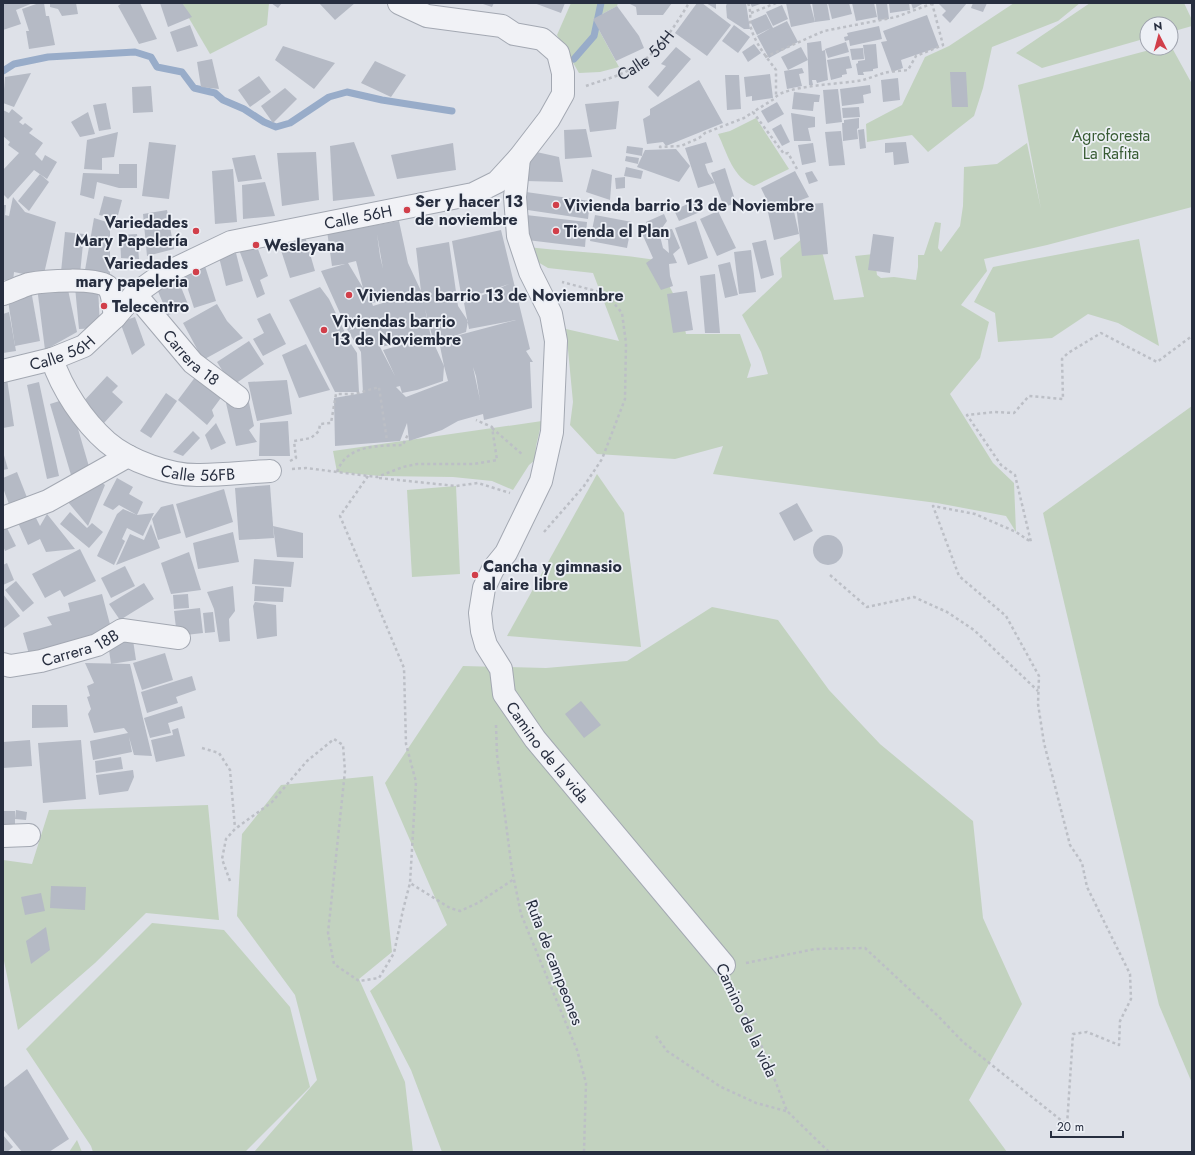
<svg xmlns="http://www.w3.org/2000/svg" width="1195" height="1155" viewBox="0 0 1195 1155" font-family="Jost,sans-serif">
<rect width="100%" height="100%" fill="#dee1e8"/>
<g fill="#c2d2bf">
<polygon points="180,3 269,3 267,25 210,54"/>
<polygon points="571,3 618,3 617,6 593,19 619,67 600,72 579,73 557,35"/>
<polygon points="1014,3 1080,3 1058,21 992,47 983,88 974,116 928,152 912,135 867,142 866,124 902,105 925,57 949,46"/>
<polygon points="1090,3 1184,3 1192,20 1192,26 1171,32 1171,24 1147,24 1147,38 1042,68 1016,53"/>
<path d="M1171,46L1192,84V207L1047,245L984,259L987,271L961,305L989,322L980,358L950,394L993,463L1014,483L1016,532L1006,516L937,503L713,474L723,446L675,459L597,454L570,425L573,402L566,329L619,341L593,273L548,268L536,261L527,247C570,252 613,253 656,260L680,307L686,334H740L751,365L747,378L768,374L761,352L742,315L782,277L780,258L805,236H812L823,255L834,300L864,297L855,256L874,254L877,275L881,278L894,277L916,280L918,267V255H924L935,222L941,223L938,248L941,252L960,226L963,206L964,167L997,164L1027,143L1041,209L1018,85L1157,48H1171Z"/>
<path d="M756,118L789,169L754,186C733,178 727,153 718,134L730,131Z"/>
<polygon points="1139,239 1159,346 1118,323 1088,314 1052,338 998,342 995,313 974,302 993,267"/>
<polygon points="1192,406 1192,1083 1159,1005 1043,513"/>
<polygon points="542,421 536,446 535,460 529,465 513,490 492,481 453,477 380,476 337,472 333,451"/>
<polygon points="597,474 624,513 641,647 507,636"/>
<polygon points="456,486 460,574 412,577 407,490"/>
<polygon points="712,607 778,620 829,690 880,744 973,821 983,918 1022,1004 969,1100 1007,1152 442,1152 411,1070 370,991 447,925 385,783 463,666 546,668 627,661"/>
<polygon points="373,776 392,952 359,979 405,1082 413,1152 254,1152 317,1080 295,995 237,916 242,834 281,785"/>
<polygon points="208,805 219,920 146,913 95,963 18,1030 3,956 3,860 32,864 49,810"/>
<polygon points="152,923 224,930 290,1007 310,1087 245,1152 93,1152 91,1146 26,1049"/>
<polygon points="77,1140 82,1152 69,1152"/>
</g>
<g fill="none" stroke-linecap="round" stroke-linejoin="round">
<g stroke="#98acc9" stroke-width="7">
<polyline points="574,59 594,36 601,3"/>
<polyline points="3,71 14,64 48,57 135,52 151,57 157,67 182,72 194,88 215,93 223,100 244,109 264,122 276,127 290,123 329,97 347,92 382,100 452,111"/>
</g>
</g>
<g fill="#b5bac5" fill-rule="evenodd">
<polygon points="3,3 33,3 16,10 21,24 3,30"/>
<polygon points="39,3 44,3 46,16 49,16 55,45 29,49 26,31 29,31 22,9"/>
<polygon points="50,3 76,3 78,14 62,16 58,9 50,7"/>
<polygon points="122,3 140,3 157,39 139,44 118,6"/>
<polygon points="160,3 182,3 192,17 168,27"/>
<polygon points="271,3 282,3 278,8"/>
<polygon points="319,3 355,3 335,20"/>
<polygon points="480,3 494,3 492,7"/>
<polygon points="534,3 565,3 561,13"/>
<polygon points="628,3 672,3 663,15 637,15 636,7"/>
<polygon points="697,3 702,3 731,25 707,56 675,33"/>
<polygon points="706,3 716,3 716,9"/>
<polygon points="727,3 746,3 750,29 744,29 727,18 726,6"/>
<polygon points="750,3 763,3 752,7"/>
<polygon points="786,3 810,3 815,22 791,27"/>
<polygon points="812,3 827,3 830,20 815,22"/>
<polygon points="828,3 849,3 852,14 832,19"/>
<polygon points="852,3 874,3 877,17 856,21"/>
<polygon points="887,3 889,19 878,20 876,4"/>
<polygon points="889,3 909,3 910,10 890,13"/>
<polygon points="911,3 924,3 913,9"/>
<polygon points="938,3 967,3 950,23 942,15 946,11"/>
<polygon points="973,3 987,3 983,12 971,8"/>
<polygon points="782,5 788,19 773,26 766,12"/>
<polygon points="617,6 639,36 644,48 616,61 593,19"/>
<polygon points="766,14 773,28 787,21 798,42 769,58 757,36 771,28 757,35 750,21"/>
<polygon points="927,15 939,47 901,60 903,68 892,72 881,42 887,41 883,31"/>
<polygon points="190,25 198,46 177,52 170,32"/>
<polygon points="734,25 750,37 738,53 722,41"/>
<polygon points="879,26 882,39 850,46 849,40 845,41 844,37 848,36 847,33"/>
<polygon points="821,41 822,51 825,50 828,80 817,83 816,80 812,80 813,85 809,85 807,43"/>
<polygon points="846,42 849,52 828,58 825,49"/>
<polygon points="754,44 761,53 748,62 742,52"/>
<polygon points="876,44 878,68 873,69 873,71 863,72 864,75 858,75 856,64 858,63 858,61 865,60 863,45"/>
<polygon points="283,46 335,63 314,89 275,60"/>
<polygon points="676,47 691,59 658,97 648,87 666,66 661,64"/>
<polygon points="801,47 808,60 788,70 781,57"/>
<polygon points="863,48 864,59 852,60 850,49"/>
<polygon points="849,56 852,68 846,69 847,74 842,75 842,77 831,80 827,60"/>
<polygon points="212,59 219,89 201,87 197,62"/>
<polygon points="375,61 406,75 391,97 361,83"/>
<polygon points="802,68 804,73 799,74 802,86 787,89 784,71"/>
<polygon points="950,72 966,72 968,107 952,107"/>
<polygon points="31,73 14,107 3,103 5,77"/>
<polygon points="770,74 773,98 752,101 752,96 746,97 744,77"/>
<polygon points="725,75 739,75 741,109 727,110"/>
<polygon points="259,76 271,92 250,107 238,90"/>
<polygon points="898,78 900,100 883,102 881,80"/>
<polygon points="699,80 723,123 666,146 663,142 647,144 643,119 650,115 650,109"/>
<polygon points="870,85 871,93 863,95 864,103 842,106 840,89"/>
<polygon points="151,86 153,112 133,113 132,87"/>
<polygon points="285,88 297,99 273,123 261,106"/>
<polygon points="838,89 842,122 826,124 823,90"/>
<polygon points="794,92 820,95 819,102 814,102 813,111 792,109"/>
<polygon points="619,101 616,129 590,132 585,104"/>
<polygon points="777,102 784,114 768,123 761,111"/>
<polygon points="106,103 111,129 99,131 93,105"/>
<polygon points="859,107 860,117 843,118 842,108"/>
<polygon points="12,109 23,118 19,122 23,125 25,123 33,129 29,133 43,143 35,154 42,161 45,155 57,162 47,179 34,170 8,199 3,194 3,170 19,153 8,145 10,142 3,136 3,110 9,113"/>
<polygon points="88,112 95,134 80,137 71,122"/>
<polygon points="791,113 815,117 815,127 808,128 811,141 794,141"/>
<polygon points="859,118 859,128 857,129 858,139 843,141 842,123 844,123 844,120"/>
<polygon points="781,124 790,142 782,146 772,129"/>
<polygon points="586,129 592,157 565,159 564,130"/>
<polygon points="864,129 866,148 860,149 858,130"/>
<polygon points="841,131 845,165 829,166 825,132"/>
<polygon points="118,132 114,157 102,158 102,170 84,169 87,140"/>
<polygon points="149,142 176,145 169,199 142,196"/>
<polygon points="354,142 375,196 333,201 330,146"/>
<polygon points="706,142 713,162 705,164 708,173 715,183 698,188 685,148"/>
<polygon points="906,142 909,163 894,165 893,152 885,153 885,143"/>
<polygon points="453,143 456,170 397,179 391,155"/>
<polygon points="813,143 816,162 802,165 798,145"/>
<polygon points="627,146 643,148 642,156 626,153"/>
<polygon points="676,149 690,166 679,182 637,167 645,150"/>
<polygon points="532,151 559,157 563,182 526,181"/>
<polygon points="316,152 319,200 282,206 277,153"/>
<polygon points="255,155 262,179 238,182 232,158"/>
<polygon points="626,156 639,158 638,164 625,161"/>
<polygon points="119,164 137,164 137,188 119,188 97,182 94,199 80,195 83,173 119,174"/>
<polygon points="626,167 643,171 641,179 624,176"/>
<polygon points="725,168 736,203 724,207 711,173"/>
<polygon points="233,169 237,222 215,224 212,171"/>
<polygon points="592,169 612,175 610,200 586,192"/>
<polygon points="795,171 809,197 772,211 793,207 799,234 774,240 768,212 772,211 761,188"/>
<polygon points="812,171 818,181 809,184 805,173"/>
<polygon points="40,174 49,182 29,211 18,201"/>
<polygon points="625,177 625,188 616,189 615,178"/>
<polygon points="265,182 275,216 243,219 242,185"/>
<polygon points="526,192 590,201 588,219 521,209"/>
<polygon points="104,196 122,200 117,219 99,215"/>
<polygon points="13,197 25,212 56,222 43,278 14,272 13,282 3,280 3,205 6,205 5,215 9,216"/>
<polygon points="697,200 702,211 679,221 674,210"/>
<polygon points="823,203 828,254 802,256 796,205"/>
<polygon points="167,210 174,249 147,256 143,214"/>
<polygon points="718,211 736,248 717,256 700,219"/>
<polygon points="664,214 667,221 659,232 663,248 669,253 668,240 664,239 664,230 672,229 680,248 673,254 677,263 669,264 670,276 673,286 661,290 646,263 653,258 640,229 644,225 646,231 652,235 646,222"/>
<polygon points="526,215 587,222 585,247 527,240"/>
<polygon points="595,215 632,222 627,248 590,241"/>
<polygon points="94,218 110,223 110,277 84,276"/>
<path d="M399,221L408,263L421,291L416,248L449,242L458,306L468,321L466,332L448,338L516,320L469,329L464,303L509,284L462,300L452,241L501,230L530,349L526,351L533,362H530L532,408L484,420L483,414L458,421L442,430L409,441L407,423L400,441L335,446L334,398L363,393L361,352L348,331L321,271L345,264L332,266L327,231L352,224L353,229ZM377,234L383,269L380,256ZM356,261L363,288L348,263ZM416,293L373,306L372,303ZM425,309L434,343L439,341L444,366L431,337ZM365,318L370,325L372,330L367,322L348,331ZM427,338L383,350L395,376L380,347ZM444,366L448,381L406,397L396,387L400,386L402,393L417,390L443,381ZM473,367L476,376L480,400Z"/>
<polygon points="696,221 708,258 688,265 675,228"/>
<polygon points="65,232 84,234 80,274 61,272"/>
<polygon points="304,233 315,271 290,278 278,241"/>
<polygon points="137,234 139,259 121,258 120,235"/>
<polygon points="873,234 894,237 890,273 868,270"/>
<polygon points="766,240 774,275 761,279 752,243"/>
<polygon points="255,241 268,276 260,280 265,294 257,298 238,247"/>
<polygon points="751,250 756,292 739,294 734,252"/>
<polygon points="236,253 243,281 226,286 219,257"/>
<polygon points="730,262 738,295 725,298 718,265"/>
<polygon points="205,266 216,301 194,308 183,274"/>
<polygon points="715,274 720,333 705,333 700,276"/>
<polygon points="177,277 189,307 168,315 157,289 166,288 165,282"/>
<polygon points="67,285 77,332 45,350 37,287"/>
<polygon points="98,286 100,328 79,329 75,287"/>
<polygon points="320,287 329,299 349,341 357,353 359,392 335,392 289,300"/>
<polygon points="31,290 40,341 15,346 7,294"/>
<polygon points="687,291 693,330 673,333 667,294"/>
<polygon points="217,304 227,321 243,338 203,360 183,323"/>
<polygon points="9,312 16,351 3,353 3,314"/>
<polygon points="270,313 286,344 263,356 253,339 264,333 257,319"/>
<polygon points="135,317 145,345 132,355 120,322"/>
<polygon points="249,341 264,364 232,386 217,362"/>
<polygon points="306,344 330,390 299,398 282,355"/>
<polygon points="199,372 223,395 212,410 214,416 207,425 178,400"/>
<polygon points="107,376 118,386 112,392 123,402 104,423 82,403"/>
<polygon points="7,379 14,426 3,428 3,380"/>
<polygon points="287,380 292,414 257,421 248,382"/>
<polygon points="39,382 59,476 47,479 27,385"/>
<polygon points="166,393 177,401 151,438 140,431"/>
<polygon points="69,398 90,470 71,475 50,404"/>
<polygon points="248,398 254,426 249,430 257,442 236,446 226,403"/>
<polygon points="288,421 290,456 259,456 260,423"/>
<polygon points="216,423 226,443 211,450 205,435"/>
<polygon points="193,431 200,438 183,456 173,452"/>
<polygon points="3,452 8,469 3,470"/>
<polygon points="17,472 28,500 10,507 3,488 3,478"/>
<polygon points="96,478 105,485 88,526 68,502"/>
<polygon points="117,478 133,487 129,494 143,502 137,515 154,513 143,536 127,528 122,539 125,541 114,565 97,556 117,514 123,509 137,515 119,505 113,510 103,505"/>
<polygon points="270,485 274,538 239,540 235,488"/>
<polygon points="224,489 233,522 186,538 176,504"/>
<polygon points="797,503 813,531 794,541 779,513"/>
<polygon points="173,504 181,533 158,540 152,519 161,507"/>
<polygon points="31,508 40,526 47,514 75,549 46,552 40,539 28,545 15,516"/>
<polygon points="70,512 87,528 92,523 103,532 89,548 60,524"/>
<polygon points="3,520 16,546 5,551 3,546"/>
<polygon points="151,524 160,548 116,565 130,534 144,540"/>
<polygon points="273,526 303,533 303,558 277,557"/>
<polygon points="233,532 239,562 198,569 193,543"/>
<circle cx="828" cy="550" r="15"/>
<polygon points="80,549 96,581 64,597 60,590 45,598 32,574"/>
<polygon points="189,552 201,590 171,594 161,563"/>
<polygon points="254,559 294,562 291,587 252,584"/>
<polygon points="7,563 14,580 3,585 3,565"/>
<polygon points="125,566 135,586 111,598 101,578"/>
<polygon points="16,581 34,603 23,612 5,590"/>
<polygon points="144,583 154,599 120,620 109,604"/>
<polygon points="233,586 235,611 229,619 230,641 219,642 214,609 207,592"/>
<polygon points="255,586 284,588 283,602 254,601"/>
<polygon points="3,594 20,616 4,628 3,627"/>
<polygon points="102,594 112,632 29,654 23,633 52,625 47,617 70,611 68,603"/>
<polygon points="188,594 189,608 174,609 173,595"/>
<polygon points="255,602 276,605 277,636 257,639 253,606"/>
<polygon points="200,608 203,633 177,636 174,611"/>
<polygon points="213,612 215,632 205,633 203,613"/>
<polygon points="133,640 136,660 111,664 108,643"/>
<polygon points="165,653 173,680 142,690 133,663"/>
<polygon points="85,663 130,664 152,756 134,755 129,737 132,752 93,760 90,741 128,733 124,728 94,733 88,714 91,709 87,697 90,696 87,686 94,683"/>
<polygon points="192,676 196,690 176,697 178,703 147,713 141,692"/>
<polygon points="581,701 601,725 584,738 565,714"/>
<polygon points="32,705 67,705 68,727 32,728"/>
<polygon points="182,706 185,718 168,723 171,733 150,738 144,718"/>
<polygon points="178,728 185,756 156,762 151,740 173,735 172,730"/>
<polygon points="30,740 32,766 3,768 3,742"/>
<polygon points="81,740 86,799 43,803 38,743"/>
<polygon points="121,757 123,769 96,773 95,761"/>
<polygon points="133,770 134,777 128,791 99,795 96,775"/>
<polygon points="16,810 27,812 26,820 15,819 15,832 3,832 3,811 15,811 15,819"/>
<polygon points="51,886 86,887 85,910 50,908"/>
<polygon points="41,893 45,911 25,915 21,897"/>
<polygon points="46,927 50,950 31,964 26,941"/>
<polygon points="27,1069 69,1139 49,1152 22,1152 3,1129 3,1088"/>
<polygon points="3,1135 13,1147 7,1152 3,1152"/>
</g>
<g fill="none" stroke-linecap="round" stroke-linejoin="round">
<g stroke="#a3a8b2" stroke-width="24">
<g id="minor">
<path id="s2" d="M519,158L515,197L518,236L530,272L551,314L556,341L552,432L541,481L506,553L493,569L484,588L480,613L482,631L486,645L501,669L504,694L535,739L724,965"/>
<path d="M3,294C12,291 20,287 29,284C43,281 100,277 108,287C114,295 113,308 115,317"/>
<path id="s3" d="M135,294L193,363L238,397"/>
<path id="s4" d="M52,359C62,389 83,421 107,442C129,461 171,476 200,475C224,475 247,472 270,471"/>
<path id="s5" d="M3,371L52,359L84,346L115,317L135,294L160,276L231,242L473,194L497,182L519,158L549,119L563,94V73L558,53L542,39L514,34L502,26L427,16L399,3"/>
<polyline points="3,518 48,501 128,456"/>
<path id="s6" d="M3,664L10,666L41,661L97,645L122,630L179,638"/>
<polyline points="3,836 29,835"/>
</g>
</g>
<g stroke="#bcbfc6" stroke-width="2.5" stroke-dasharray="3 3" stroke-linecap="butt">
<path d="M748,3C752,13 749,20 751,28C755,43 767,58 776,70V95"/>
<polyline points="751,13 776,3"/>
<polyline points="765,57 824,31 896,17 931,4"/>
<path id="s1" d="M586,86C599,81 614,78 627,71C655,58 673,29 689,3"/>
<polyline points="3,137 4,137"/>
<polyline points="661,146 660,147 681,146 699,138 705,133 744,118 753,112"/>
<path d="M797,169L788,153L784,154L753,112L774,99C782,85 846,84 863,80C870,78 877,75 884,73C891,71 900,71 908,70L916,56L943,45L932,3"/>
<polyline points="492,428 523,455"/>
<polyline points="290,461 296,458 294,441 311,438 319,431 320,424 331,423 336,394 355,394 379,387 387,441"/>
<polyline points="292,469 306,468 377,477 403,467 417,464 474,464 497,460 492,427 476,420"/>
<path d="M337,472C347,444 379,446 403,445L408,434"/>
<polyline points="368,476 340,516 404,668 406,744 416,782 410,883 450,908 460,911 478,903 514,879"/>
<polyline points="379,478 456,486 478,483 510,493"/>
<polyline points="544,532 584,486 602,459 625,399 626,343 622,313 608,296 600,292 562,282"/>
<polyline points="830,575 867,607 914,597 947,612 974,630 1038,691"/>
<polyline points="496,725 497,755 512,870 521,914 577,1050 586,1083 584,1152"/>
<polyline points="202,748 219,753 230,770 235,828"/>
<polyline points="230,881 222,859 226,839 235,829 272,802 307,761 334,739 343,745 345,771 328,933 334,964 359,981 379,978 394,953 403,910 410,883"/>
<polyline points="746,963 815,949 865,948 938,1016 963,1042 1067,1125 1073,1034 1087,1032 1119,1045 1120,1021 1131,999 1130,974 1087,887 1082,863 1070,845 1044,743 1038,704 1039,676 1006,616 959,576 933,506 975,514 1016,532 1031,542 1015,475 1001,465 967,415 995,412 1014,413 1029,396 1063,399 1062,359 1068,353 1101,333 1157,362 1192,336"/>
<polyline points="732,986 762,1047 787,1111 829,1152"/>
<polyline points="656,1036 667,1051 721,1087 756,1103 786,1111"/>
</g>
<use href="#minor" stroke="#f1f2f6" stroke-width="22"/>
</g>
<g fill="#d13f4a" stroke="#edf0f6" stroke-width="1.5">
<circle cx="556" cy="205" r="4"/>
<circle cx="407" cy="210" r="4"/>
<circle cx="196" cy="231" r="4"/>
<circle cx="556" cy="231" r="4"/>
<circle cx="256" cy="245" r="4"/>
<circle cx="196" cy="272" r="4"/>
<circle cx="349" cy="295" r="4"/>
<circle cx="104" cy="306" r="4"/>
<circle cx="324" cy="330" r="4"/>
<circle cx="475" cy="575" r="4"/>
</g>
<g text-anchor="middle" stroke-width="3.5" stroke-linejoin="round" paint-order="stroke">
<g font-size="16" fill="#272e3f" stroke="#edf0f6">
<text dy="6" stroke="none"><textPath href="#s1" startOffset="68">Calle 56H</textPath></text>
<text dy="6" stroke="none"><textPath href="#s5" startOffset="397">Calle 56H</textPath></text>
<text dy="6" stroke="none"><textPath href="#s5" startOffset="62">Calle 56H</textPath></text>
<text dy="6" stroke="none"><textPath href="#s3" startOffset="85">Carrera 18</textPath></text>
<text dy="6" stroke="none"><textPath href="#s4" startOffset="199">Calle 56FB</textPath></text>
<text dy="6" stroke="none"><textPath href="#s6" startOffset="80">Carrera 18B</textPath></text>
<text dy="6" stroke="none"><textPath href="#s2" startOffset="638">Camino de la vida</textPath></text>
<text transform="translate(555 962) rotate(69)" y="6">Ruta de campeones</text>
<text transform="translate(747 1020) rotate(65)" y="6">Camino de la vida</text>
</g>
<g font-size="16" fill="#385b34" stroke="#edf0f6">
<text x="1111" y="141">Agroforesta<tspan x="1111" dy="18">La Rafita</tspan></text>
</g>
<g font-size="16" font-weight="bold" fill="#272e3f" stroke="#edf0f6" text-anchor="start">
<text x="415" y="207">Ser y hacer 13<tspan x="415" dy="18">de noviembre</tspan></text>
<text x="564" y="211">Vivienda barrio 13 de Noviembre</text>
<text x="188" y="228" text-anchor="end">Variedades<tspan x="188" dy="18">Mary Papelería</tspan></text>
<text x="564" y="237">Tienda el Plan</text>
<text x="264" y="251">Wesleyana</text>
<text x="188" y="269" text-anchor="end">Variedades<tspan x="188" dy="18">mary papeleria</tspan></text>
<text x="357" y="301">Viviendas barrio 13 de Noviemnbre</text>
<text x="112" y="312">Telecentro</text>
<text x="332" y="327">Viviendas barrio<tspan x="332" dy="18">13 de Noviembre</tspan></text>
<text x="483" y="572">Cancha y gimnasio<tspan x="483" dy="18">al aire libre</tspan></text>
</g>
</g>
<rect width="1195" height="1155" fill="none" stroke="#272e3f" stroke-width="8"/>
<g transform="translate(1159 36) rotate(354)"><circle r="19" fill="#edf0f6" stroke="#9ea2ad"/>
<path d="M0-3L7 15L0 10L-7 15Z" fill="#d13f4a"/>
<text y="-6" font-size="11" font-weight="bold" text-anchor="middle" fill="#272e3f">N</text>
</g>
<path d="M1051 1131v6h72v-6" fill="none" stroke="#272e3f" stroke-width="2"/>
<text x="1057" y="1131" font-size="12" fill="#272e3f" stroke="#edf0f6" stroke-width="3" paint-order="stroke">20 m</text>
</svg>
